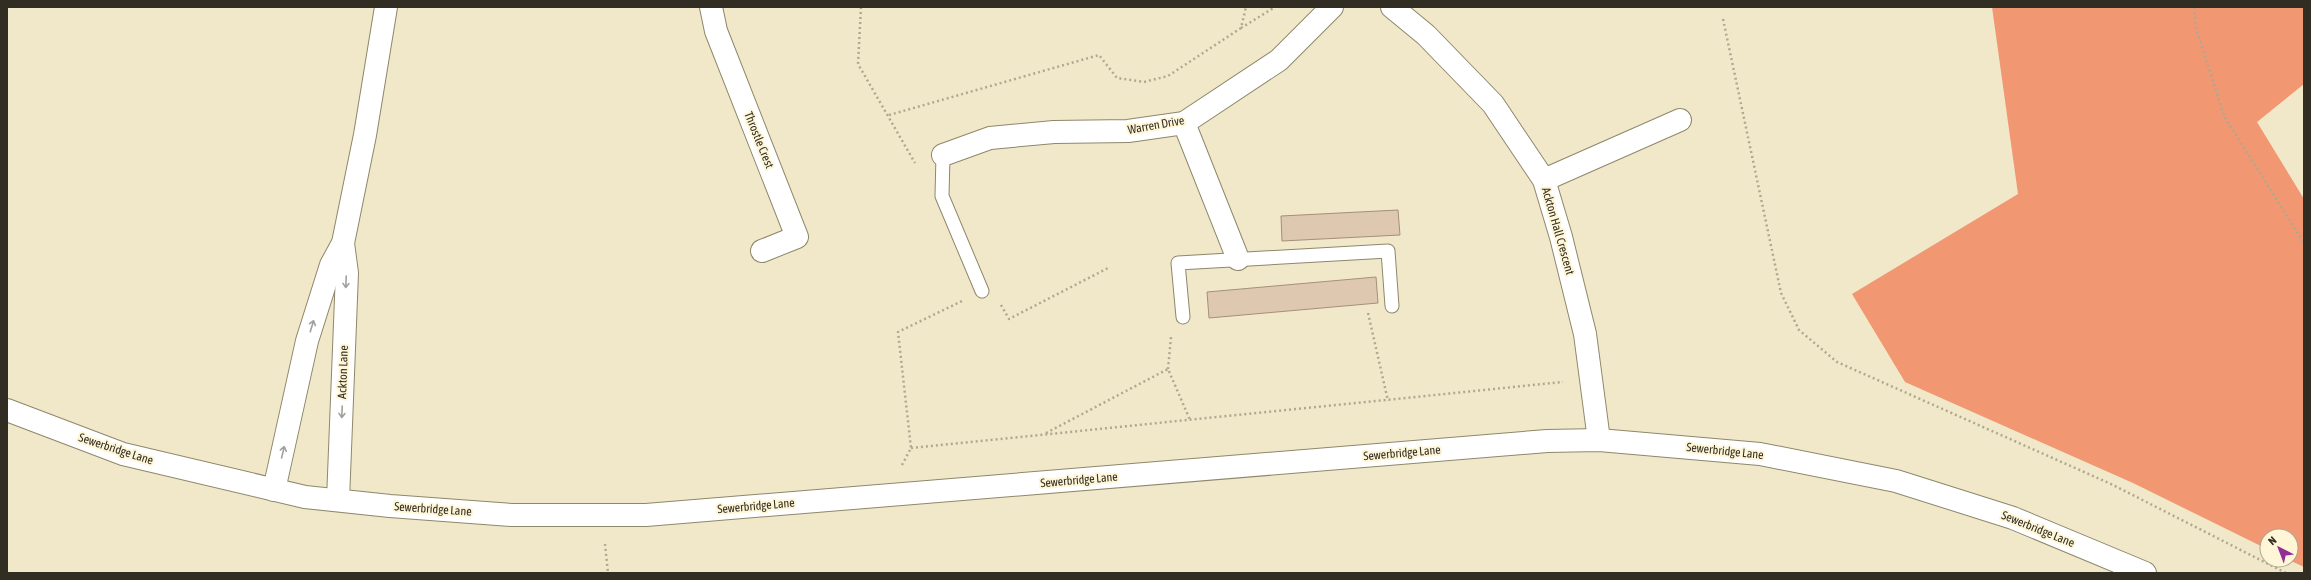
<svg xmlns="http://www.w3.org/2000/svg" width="2311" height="580" viewBox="0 0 2311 580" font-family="'Asap Condensed',sans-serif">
<rect width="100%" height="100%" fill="#f1e8ca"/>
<polygon fill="#f19771" points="1992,7 2304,7 2304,84 2257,122 2304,199 2304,567 2289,560 2291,560 2291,536 2267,536 2267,549 2133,483 1905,382 1852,294 2018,194"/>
<g fill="#dfc8b0" stroke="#a58f79">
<polygon points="1398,210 1400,235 1282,241 1281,216"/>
<polygon points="1376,277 1378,303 1209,318 1207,292"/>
</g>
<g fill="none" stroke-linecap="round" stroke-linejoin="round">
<g stroke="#8e876a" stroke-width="15">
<g id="service">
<polyline points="943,155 942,196 982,291"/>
<polyline points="1183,317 1178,263 1388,251 1392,306"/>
</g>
</g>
<g stroke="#8e876a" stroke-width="24">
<g id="minor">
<polyline points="711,7 716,31 797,237 762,251"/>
<polyline points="1392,7 1426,35 1493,104 1544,180 1561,237 1585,334 1599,440"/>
<polyline points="1184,123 1238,259"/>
<polyline points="943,155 990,138 1054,132 1128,131 1184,123 1279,60 1332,7"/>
<polyline points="1544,180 1680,120"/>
</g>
</g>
<g stroke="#8e876a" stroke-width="24">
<g id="tertiary">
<polyline points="7,410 123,454 305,497 390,506 512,515 646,515 1547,441 1599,440 1760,454 1896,481 2013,518 2145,573"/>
<polyline points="274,490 307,341 331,265 343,243 365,135 386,7"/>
<polyline points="338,500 347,273 343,243"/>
</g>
</g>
<g stroke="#afa891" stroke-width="2.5" stroke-dasharray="2 3" stroke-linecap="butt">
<polyline points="861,7 858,64 915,163"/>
<polyline points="2194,7 2196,28 2224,116 2304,243"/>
<polyline points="1723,19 1781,293 1799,330 1837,362 2111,484 2286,573"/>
<polyline points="1241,28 1275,7"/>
<polyline points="889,115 1099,55 1117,78 1144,82 1168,76 1241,28 1246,7"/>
<polyline points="1001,305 1009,319 1110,267"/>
<polyline points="1368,313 1388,401"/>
<polyline points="1168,369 1171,337"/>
<polyline points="1046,433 1168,369 1190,420"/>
<polyline points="911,448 1563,382"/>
<polyline points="902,465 911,448 898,332 962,301"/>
<polyline points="605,544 608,573"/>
</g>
<use href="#service" stroke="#fff" stroke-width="13"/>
<use href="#minor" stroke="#fff" stroke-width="22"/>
<use href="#tertiary" stroke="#fff" stroke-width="22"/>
</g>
<defs><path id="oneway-shaft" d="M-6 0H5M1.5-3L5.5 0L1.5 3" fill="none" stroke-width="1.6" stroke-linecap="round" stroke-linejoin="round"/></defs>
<g stroke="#a2a09c">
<use href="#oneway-shaft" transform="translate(346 282) rotate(92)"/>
<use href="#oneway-shaft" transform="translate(312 326) rotate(-73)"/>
<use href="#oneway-shaft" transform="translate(342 412) rotate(92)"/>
<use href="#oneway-shaft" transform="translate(283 452) rotate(-77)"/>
</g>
<g text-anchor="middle" stroke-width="4" stroke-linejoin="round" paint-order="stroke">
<g font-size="12" fill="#312d22" stroke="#fef6d7">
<text transform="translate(1156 125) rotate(-10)" y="4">Warren Drive</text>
<text transform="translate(759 140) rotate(68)" y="4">Throstle Crest</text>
<text transform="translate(1558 231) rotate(74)" y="4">Ackton Hall Crescent</text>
<text transform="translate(343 372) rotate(-88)" y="4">Ackton Lane</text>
<text transform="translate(116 449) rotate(18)" y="4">Sewerbridge Lane</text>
<text transform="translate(1725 451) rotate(6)" y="4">Sewerbridge Lane</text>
<text transform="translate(1402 453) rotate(-5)" y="4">Sewerbridge Lane</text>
<text transform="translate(1079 480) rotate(-5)" y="4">Sewerbridge Lane</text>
<text transform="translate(756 506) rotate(-5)" y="4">Sewerbridge Lane</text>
<text transform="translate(433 509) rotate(4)" y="4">Sewerbridge Lane</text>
<text transform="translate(2038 529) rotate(22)" y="4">Sewerbridge Lane</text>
</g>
</g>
<rect width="2311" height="580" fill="none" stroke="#312d22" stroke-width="16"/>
<g transform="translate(2279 548) rotate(318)"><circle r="19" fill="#fef6d7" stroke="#aca68f"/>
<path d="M0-3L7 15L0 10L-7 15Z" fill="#912d94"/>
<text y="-6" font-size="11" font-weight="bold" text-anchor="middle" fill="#312d22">N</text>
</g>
</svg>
